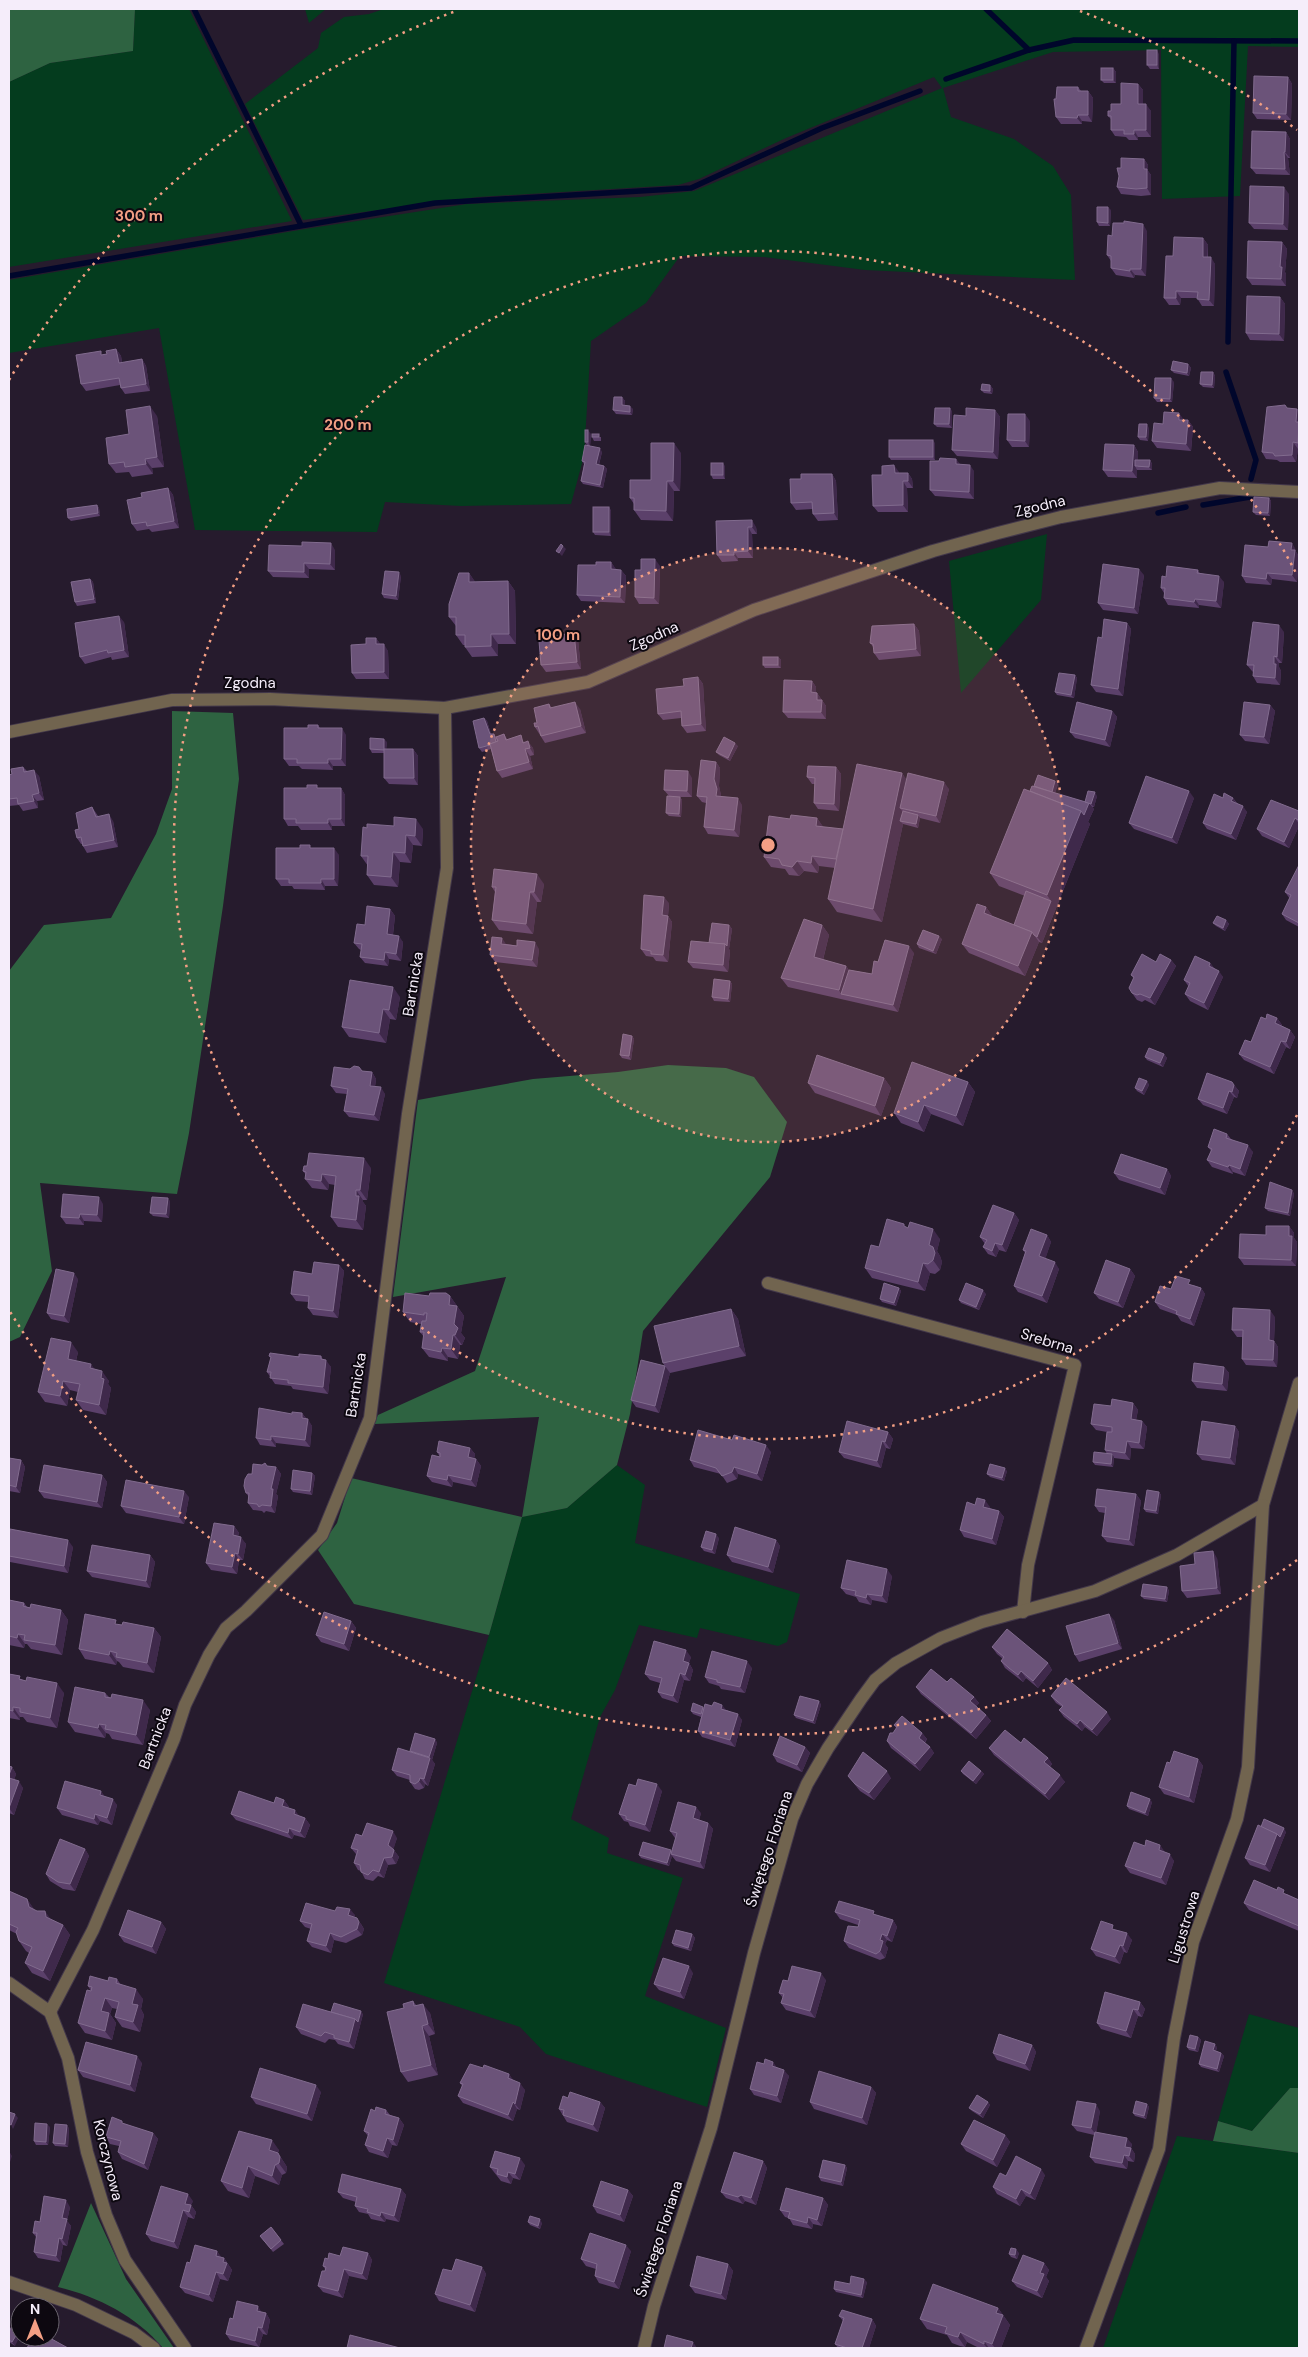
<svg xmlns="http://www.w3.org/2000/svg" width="1308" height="2357" viewBox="0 0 1308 2357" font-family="'DM Sans',sans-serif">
<rect width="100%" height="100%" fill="#261b2d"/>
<g fill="#043c1e">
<polygon points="135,9 189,9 292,221 9,267 9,82 50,63 133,51"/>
<polygon points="305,9 326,9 309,23"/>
<polygon points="384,9 1299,9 1299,47 1248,46 1240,196 1162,199 1161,50 1053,52 943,88 951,117 1014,139 1053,166 1071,195 1075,280 865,270 764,257 680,256 646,303 591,341 584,456 571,504 461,506 385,502 377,532 195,530 159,328 9,353 9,280 305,229 467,204 640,197 694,191 942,88 934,77 786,138 699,179 678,185 478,197 303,220 245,104 318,48 321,33 344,17 369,14"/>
<polygon points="1047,534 1041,600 961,693 949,561"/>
<polygon points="617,1465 645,1485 635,1543 800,1594 787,1642 778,1646 700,1628 697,1638 639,1625 615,1690 600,1717 571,1819 609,1838 607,1853 683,1878 645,1996 726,2028 707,2107 546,2054 520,2027 384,1983 489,1635 522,1517 567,1508"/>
<polygon points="1249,2014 1299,2028 1299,2088 1290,2088 1252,2131 1218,2121"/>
<polygon points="1177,2136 1299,2153 1299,2348 1103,2348"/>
</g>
<g fill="#2e6341">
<polygon points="9,9 135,9 133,51 50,63 9,82"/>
<polygon points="172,711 233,713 239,779 223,906 189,1133 177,1194 40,1183 52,1271 20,1337 9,1342 9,971 44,925 111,918 156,834 172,789"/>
<polygon points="668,1065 726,1068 754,1077 787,1122 770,1177 643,1331 630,1414 617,1465 567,1508 522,1517 489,1635 354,1604 318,1550 337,1523 351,1478 522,1517 539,1417 374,1424 378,1415 475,1371 506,1277 393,1297 418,1100 533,1079 618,1072"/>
<polygon points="1290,2088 1299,2088 1299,2153 1213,2141 1218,2121 1252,2131"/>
<path d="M91,2203L126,2279L174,2348H163C136,2316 99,2297 58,2287Z"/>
</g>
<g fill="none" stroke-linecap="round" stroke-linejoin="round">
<g stroke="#00062b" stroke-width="5.5">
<polyline points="194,9 301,225"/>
<polyline points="986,9 1029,50"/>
<polyline points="946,79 1029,50 1074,40 1299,41"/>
<polyline points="9,276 435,203 691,188 822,128 920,91"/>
<polyline points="1228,342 1234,41"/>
<polyline points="1226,372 1256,460 1251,479"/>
<polyline points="1203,505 1250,497"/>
<polyline points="1158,513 1186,507"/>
</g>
<g stroke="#43384a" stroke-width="14">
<g id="street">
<polyline points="9,732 172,700 270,699 445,708 588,682 754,610 933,551 998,533 1061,517 1220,488 1299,492"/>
<polyline points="768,1283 1075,1365 1028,1565 1023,1612"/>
<polyline points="9,1983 50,2012 68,2058 87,2152 106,2215 125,2260 185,2348"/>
<polyline points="50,2012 93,1930 174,1739 185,1705 209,1655 226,1628 246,1611 322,1535 370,1418 408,1114 447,868 445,708"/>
<polyline points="9,2282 76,2305 134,2333 154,2348"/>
<polyline points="644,2348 654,2306 711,2128 754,1953 792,1819 807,1784 828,1748 861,1699 875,1680 896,1663 941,1638 982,1622 1095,1591 1177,1555 1263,1505 1299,1383"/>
<polyline points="1086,2348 1159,2149 1174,2038 1193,1942 1237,1819 1248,1767 1263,1505"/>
</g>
</g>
<use href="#street" stroke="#71644f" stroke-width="12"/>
</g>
<g fill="#5b406a">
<polygon points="1159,54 1159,69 1150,69 1147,65"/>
<polygon points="1113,68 1116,72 1116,83 1104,83 1101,80"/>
<polygon points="1288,77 1292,84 1291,120 1257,119 1253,113"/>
<polygon points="1138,84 1143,90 1143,104 1151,111 1151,137 1138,137 1138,140 1129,140 1126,137 1115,136 1111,130 1111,119 1108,116 1111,111 1121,104"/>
<polygon points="1078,87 1081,91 1088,91 1093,98 1092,122 1082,121 1082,124 1061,124 1056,117 1056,99"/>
<polygon points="1286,132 1290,139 1290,158 1288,158 1290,175 1256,174 1251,168"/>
<polygon points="1144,159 1148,165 1148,171 1151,175 1151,195 1141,196 1121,194 1117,187 1121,168"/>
<polygon points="1289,194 1288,230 1254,229 1249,223"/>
<polygon points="1111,210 1110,226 1099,226 1097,222"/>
<polygon points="1147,231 1146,276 1135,275 1134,278 1116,275 1111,268 1111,261 1107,255 1112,236"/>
<polygon points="1203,238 1208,245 1208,257 1215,264 1214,306 1202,306 1197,298 1181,298 1180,305 1169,305 1164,298 1173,256"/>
<polygon points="1282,242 1287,249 1285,272 1286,274 1286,286 1252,285 1247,278"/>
<polygon points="1280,297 1285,304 1284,341 1250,340 1246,333"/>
<polygon points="116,349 121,356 122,363 142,359 146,366 150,391 125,394 121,388 120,385 86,391 81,384 103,355 107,354"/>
<polygon points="1188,364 1191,368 1189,376 1174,373 1171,370"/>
<polygon points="1213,372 1215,376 1214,388 1203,387 1200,384"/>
<polygon points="1174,382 1172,402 1157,402 1154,398"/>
<polygon points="990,385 993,389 992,394 984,393 981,390"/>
<polygon points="622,397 625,401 624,406 633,409 632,415 616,414 613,410"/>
<polygon points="1287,408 1297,409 1299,412 1299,449 1298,449 1296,462 1280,462 1277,460 1266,459 1262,452"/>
<polygon points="995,410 1000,417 998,459 957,456 952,450"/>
<polygon points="952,411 952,428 937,427 934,424"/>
<polygon points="157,416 164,467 152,468 153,474 132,477 129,472 116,473 109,464 129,434"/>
<polygon points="1188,420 1193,427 1191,451 1157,448 1152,441 1163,424"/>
<polygon points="1030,421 1029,447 1012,447 1007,440"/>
<polygon points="1149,428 1148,441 1140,440 1138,437"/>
<polygon points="591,434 590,446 602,452 599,465 604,466 607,469 603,488 583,484 581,481 584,464 582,461 587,445 585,442"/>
<polygon points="592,437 601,437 601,441 594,441"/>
<polygon points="935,443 935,460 891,460 889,457"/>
<polygon points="1134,445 1138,452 1138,460 1150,460 1152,464 1152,470 1137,470 1137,478 1108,477 1103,470"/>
<polygon points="681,453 680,491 674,491 673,521 641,520 634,510 634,504 630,498 651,480"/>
<polygon points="956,459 960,465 974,471 974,499 935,496 930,490 939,461"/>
<polygon points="725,466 725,479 713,479 711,475"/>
<polygon points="899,472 899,473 908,473 912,479 913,488 907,488 908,512 878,512 873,506 882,475"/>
<polygon points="832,474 836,481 838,520 818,521 813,514 813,509 796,510 791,503 801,479"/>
<polygon points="168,488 173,495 179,528 152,532 149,529 137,531 132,524 142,497"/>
<polygon points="1269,498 1271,501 1270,516 1256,515 1253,512"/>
<polygon points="97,505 99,508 100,516 71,521 68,518"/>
<polygon points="609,507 611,511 611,536 595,535 593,532"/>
<polygon points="716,521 756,527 757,534 752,534 753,558 738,558 738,561 722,562 717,555"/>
<polygon points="335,550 335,570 309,569 309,578 273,577 268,571"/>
<polygon points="1296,550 1296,552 1299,556 1297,582 1272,579 1271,585 1246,583 1242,576"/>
<polygon points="611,562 616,570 621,570 626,576 625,603 581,601 577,595 596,565"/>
<polygon points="660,566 659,604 639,604 635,597 641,570"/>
<polygon points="1198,570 1200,574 1224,582 1221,608 1199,605 1199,608 1168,605 1164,598 1164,593 1161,588 1166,577"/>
<polygon points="469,573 475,582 508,581 515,591 516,644 498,644 498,656 472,657 465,647 465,645 463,645 456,635 456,626 449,617"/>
<polygon points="1144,575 1138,614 1103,610 1098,603"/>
<polygon points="401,576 398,600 384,598 382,594"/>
<polygon points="90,579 93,582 96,603 77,606 75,602"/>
<polygon points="124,622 129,657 112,660 111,657 85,664 80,657"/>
<polygon points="1127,623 1131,629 1123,696 1096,692 1091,685 1102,638"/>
<polygon points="914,624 919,631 921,656 879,660 874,653 874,648 870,643"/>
<polygon points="1284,632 1282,663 1279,663 1279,667 1281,671 1280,685 1257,683 1253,676 1253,672 1252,671 1247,665"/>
<polygon points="376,638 380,644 388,651 389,679 356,679 352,673 366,644"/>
<polygon points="578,640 581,669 546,672 541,665"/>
<polygon points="778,657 781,660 781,668 765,668 763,665"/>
<polygon points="1075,675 1077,678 1074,698 1057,695 1055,692"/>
<polygon points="698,677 703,684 706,731 687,733 682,726 681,718 663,720 658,714 684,686"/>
<polygon points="812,681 816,687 816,692 817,693 826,706 826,719 788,718 783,712"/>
<polygon points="549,704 552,708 580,709 586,733 545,743 535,727"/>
<polygon points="1270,705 1275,711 1269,744 1245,741 1240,735"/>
<polygon points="1112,711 1117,717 1110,747 1075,738 1070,732"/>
<polygon points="484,718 487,721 491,734 497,737 504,734 507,739 526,742 533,748 534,755 530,756 533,769 502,778 497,771 491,749 482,752 479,748"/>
<polygon points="318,725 320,728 346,735 346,766 333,766 333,770 302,769 299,766 289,766 284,759 308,728"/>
<polygon points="387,742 386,749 413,749 418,756 418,785 389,784 384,778 384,753 372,753 370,749"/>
<polygon points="738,746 730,761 719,755 716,752"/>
<polygon points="716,762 720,768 719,786 721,796 742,805 739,837 708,834 704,827 706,803 702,802 697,796"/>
<polygon points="23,767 27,771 39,776 44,800 37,801 38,808 23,811 19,805 9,806 9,775 12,774"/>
<polygon points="836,767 841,774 839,811 818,809 814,803 815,784 812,784 807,777"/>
<polygon points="902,773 906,780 949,789 940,823 920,818 918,828 903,824 882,922 837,912 828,899 835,868 819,866 818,873 804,871 799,876 789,875 785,869 771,867 764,857 790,819 817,818 823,827 843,829"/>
<polygon points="692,778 692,797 680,797 682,800 681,817 669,816 666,813 669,796 664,790"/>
<polygon points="1055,781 1058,784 1055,793 1085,802 1097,796 1094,807 1092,807 1094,809 1088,822 1090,824 1042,943 1039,942 1025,976 969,953 962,944 986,907 993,917 1014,925 1025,896 999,886 990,873 1030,791 1034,786"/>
<polygon points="319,788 341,788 345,795 345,826 332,826 332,830 301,830 298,826 288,826 284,819"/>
<polygon points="1194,798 1177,844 1134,829 1129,823"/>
<polygon points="1223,798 1233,798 1237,803 1247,812 1236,840 1207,829 1203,823"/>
<polygon points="92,807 98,816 113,821 118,847 87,853 83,846 82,844 81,844 77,838 79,829"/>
<polygon points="1299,811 1299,826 1289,848 1262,836 1257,829"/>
<polygon points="367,828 423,829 422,846 413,845 411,863 400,862 398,887 374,885 367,875 368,866 361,856"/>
<polygon points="312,848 339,855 338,886 325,886 325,890 294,889 292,886 281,886 276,879"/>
<polygon points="1299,865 1299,927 1286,920 1282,914 1290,899 1285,892"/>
<polygon points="544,884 541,902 537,902 533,934 499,930 492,920 495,892 492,887"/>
<polygon points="669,903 668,916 672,922 668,962 656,961 653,957 646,956 641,949"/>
<polygon points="390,909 395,916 393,935 403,942 401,961 389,959 388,966 365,963 360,957 361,950 359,949 354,943 365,925"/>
<polygon points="1226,920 1229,924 1225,931 1216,926 1213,923"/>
<polygon points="729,925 732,929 729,949 730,951 728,972 693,968 688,962"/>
<polygon points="822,925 829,935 823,960 846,966 849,970 872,974 878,962 914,953 898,1012 788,987 781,978"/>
<polygon points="942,939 936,954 919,948 917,944"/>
<polygon points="506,944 539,949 537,967 495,962 490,955"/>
<polygon points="1171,960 1176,966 1155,1005 1145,1000 1142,1002 1137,1000 1132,993 1134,979 1131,975 1156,962"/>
<polygon points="1210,963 1214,968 1223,977 1208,1010 1190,1001 1185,994 1189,987 1184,980"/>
<polygon points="730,981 732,984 730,1002 714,1001 712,997"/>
<polygon points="400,997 396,1020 390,1019 386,1043 349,1037 342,1027"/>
<polygon points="1277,1018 1282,1025 1282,1026 1290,1030 1295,1037 1290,1049 1286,1047 1274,1074 1244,1060 1239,1054 1251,1042 1266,1019"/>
<polygon points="632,1036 634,1039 631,1060 622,1058 620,1055"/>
<polygon points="1164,1054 1167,1058 1163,1067 1147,1060 1145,1057"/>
<polygon points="362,1071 372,1072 376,1079 375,1087 385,1094 379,1121 349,1117 344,1111 347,1094 336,1093 331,1086"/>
<polygon points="884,1078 891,1088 881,1116 815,1093 808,1083"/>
<polygon points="1147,1081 1149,1085 1144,1095 1137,1091 1135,1088"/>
<polygon points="968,1082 975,1092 963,1126 931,1114 924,1132 901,1123 894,1113"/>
<polygon points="1234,1085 1239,1091 1237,1098 1234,1097 1227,1114 1203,1105 1198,1099"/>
<polygon points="1227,1134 1231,1139 1253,1152 1245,1176 1233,1172 1233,1174 1212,1167 1207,1160 1211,1151 1208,1147"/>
<polygon points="307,1166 371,1168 367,1200 363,1200 363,1202 366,1206 363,1230 338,1227 331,1217 335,1185 329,1184 328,1190 312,1188 305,1179 306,1175 303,1171"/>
<polygon points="1167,1169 1171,1176 1165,1195 1119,1180 1114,1173"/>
<polygon points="1292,1190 1294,1194 1290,1216 1268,1211 1265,1208"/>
<polygon points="170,1201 169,1218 153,1216 150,1213"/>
<polygon points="103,1204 102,1222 84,1221 84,1225 66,1224 61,1217"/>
<polygon points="1014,1213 1019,1220 1006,1252 999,1250 996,1257 988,1254 983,1247 985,1244 980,1237"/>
<polygon points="1289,1226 1294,1233 1294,1238 1297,1242 1296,1266 1244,1265 1239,1258 1266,1235"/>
<polygon points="907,1228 940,1239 937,1251 940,1256 942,1262 940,1270 935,1274 930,1273 925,1291 872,1278 865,1268 879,1247"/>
<polygon points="1047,1235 1051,1242 1045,1259 1059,1269 1047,1303 1018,1292 1014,1286 1025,1253 1023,1250"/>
<polygon points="339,1265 344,1271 338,1318 313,1315 308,1308 309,1302 296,1301 291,1294 312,1274"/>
<polygon points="1130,1269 1135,1276 1123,1308 1099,1299 1094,1293"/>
<polygon points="78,1279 69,1323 51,1319 47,1313"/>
<polygon points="1193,1285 1201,1288 1205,1294 1194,1326 1181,1321 1177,1315 1160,1309 1155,1302 1171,1289"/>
<polygon points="899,1288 901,1291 896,1306 882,1302 880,1299"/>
<polygon points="986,1294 979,1310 961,1303 959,1300"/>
<polygon points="429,1296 450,1296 464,1316 461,1333 465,1338 462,1345 460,1345 458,1359 448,1357 448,1361 429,1357 422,1348 424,1337 420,1332 421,1324 410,1322 403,1312"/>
<polygon points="731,1309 738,1319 746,1356 670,1373 659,1413 636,1407 631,1400 665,1366 663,1363"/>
<polygon points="1275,1317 1274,1341 1278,1347 1277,1367 1246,1365 1242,1359 1242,1337 1237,1337 1232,1330"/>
<polygon points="78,1352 76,1361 95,1369 109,1381 108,1384 111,1388 106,1415 83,1410 76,1400 78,1392 70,1390 67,1406 45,1402 38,1392"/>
<polygon points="269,1356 321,1356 323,1360 331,1367 328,1394 293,1389 291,1386 275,1384 267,1372 271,1358"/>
<polygon points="1224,1367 1229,1373 1227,1391 1197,1388 1192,1381"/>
<polygon points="1133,1403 1138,1410 1136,1420 1142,1421 1147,1427 1144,1449 1131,1448 1130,1460 1114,1458 1113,1467 1095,1465 1093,1462 1107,1454 1105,1450 1107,1432 1096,1430 1091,1424 1111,1406"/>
<polygon points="302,1413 312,1426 310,1447 276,1443 276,1447 260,1445 256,1438 292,1414"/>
<polygon points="1235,1426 1239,1432 1235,1465 1202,1460 1197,1454"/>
<polygon points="888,1432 893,1439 890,1449 886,1448 881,1468 844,1458 839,1452"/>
<polygon points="732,1440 771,1452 762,1481 738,1474 737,1479 727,1483 721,1474 694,1467 690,1460"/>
<polygon points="470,1448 475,1454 474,1459 476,1459 481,1466 476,1487 453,1482 452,1487 432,1482 427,1476 440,1457 437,1452"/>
<polygon points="9,1458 21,1460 25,1467 20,1493 9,1491"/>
<polygon points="267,1466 276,1467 281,1474 276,1494 278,1496 275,1513 266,1511 264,1513 262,1511 253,1510 248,1503 249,1497 246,1493 252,1474"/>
<polygon points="1007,1471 1004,1481 990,1477 987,1474"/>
<polygon points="312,1473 315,1476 312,1495 293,1492 291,1489"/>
<polygon points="102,1475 107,1482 102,1508 44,1498 39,1491"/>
<polygon points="1159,1492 1161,1495 1158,1514 1146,1512 1144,1509"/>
<polygon points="1136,1494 1141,1501 1134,1546 1107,1542 1102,1536 1105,1513 1099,1512 1095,1506"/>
<polygon points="189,1497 184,1524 126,1513 121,1506"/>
<polygon points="975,1505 990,1507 989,1508 999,1511 1004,1517 996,1545 964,1537 960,1530"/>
<polygon points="234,1526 239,1533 238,1536 246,1544 243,1560 239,1560 237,1574 211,1570 206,1563"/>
<polygon points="9,1538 73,1547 68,1573 10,1562 9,1560"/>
<polygon points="719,1538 715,1554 704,1551 701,1547"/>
<polygon points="776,1540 780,1546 773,1573 732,1562 727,1555"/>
<polygon points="150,1555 155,1562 150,1588 92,1577 87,1571"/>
<polygon points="1217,1558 1221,1594 1187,1598 1182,1591 1195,1564"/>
<polygon points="892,1576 887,1603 872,1600 871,1605 859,1602 856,1597 846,1594 841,1588"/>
<polygon points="1167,1587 1169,1591 1167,1602 1144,1599 1141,1596"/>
<polygon points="9,1600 24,1603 27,1607 61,1610 68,1620 62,1655 31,1649 27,1644 25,1644 24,1648 9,1645"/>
<polygon points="1114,1620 1122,1649 1079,1662 1075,1655"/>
<polygon points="351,1621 356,1628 349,1651 321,1642 316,1635"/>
<polygon points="119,1625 154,1628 161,1637 154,1673 123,1667 119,1662 117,1661 116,1665 85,1659 79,1649"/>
<polygon points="992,1647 1048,1663 1052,1670 1038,1688 1026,1678 1023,1682 1005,1668 1001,1661 1003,1659 997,1654"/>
<polygon points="691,1657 689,1663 693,1670 690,1681 684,1680 678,1703 662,1698 658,1692 660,1683 650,1680 645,1674"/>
<polygon points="752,1668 745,1693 721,1689 719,1686 709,1683 705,1677"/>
<polygon points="9,1674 23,1680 64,1693 57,1728 27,1722 23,1717 20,1717 20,1720 9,1718"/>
<polygon points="947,1682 974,1697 979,1703 976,1706 986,1715 991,1721 976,1739 921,1694 916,1687"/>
<polygon points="105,1693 109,1697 150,1710 143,1745 112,1739 109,1734 106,1733 105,1738 75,1732 68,1722"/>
<polygon points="1051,1696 1111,1719 1097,1736 1085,1727 1082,1731 1064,1717 1059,1710 1062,1707 1056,1703"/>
<polygon points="819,1701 821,1705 815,1724 796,1718 794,1715"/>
<polygon points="703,1707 704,1708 727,1710 742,1720 735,1747 702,1737 698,1731 701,1717 693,1714 691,1711"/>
<polygon points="894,1725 922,1733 927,1739 925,1743 930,1747 934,1753 920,1771 891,1748 887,1741 897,1729"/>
<polygon points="435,1739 437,1743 432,1760 435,1764 428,1786 425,1784 424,1788 419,1790 415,1789 410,1782 410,1780 397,1776 392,1770 410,1751"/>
<polygon points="1021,1743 1048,1758 1052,1764 1050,1767 1065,1782 1049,1800 994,1755 989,1748"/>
<polygon points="805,1747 810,1753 802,1772 777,1762 773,1755"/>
<polygon points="1198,1759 1203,1766 1194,1803 1164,1794 1159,1787 1170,1763"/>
<polygon points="9,1766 12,1767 16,1774 14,1780 23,1788 14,1815 9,1813"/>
<polygon points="961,1771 981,1771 984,1774 976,1784 963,1774"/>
<polygon points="848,1776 891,1778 874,1800 860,1791"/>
<polygon points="636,1786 662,1791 650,1832 630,1826 628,1822 624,1821 619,1814"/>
<polygon points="106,1797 117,1805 112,1825 100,1821 98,1825 62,1815 57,1808"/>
<polygon points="284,1800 289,1807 288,1808 299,1816 305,1818 310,1825 305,1838 294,1835 292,1839 236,1820 231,1814"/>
<polygon points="1152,1802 1148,1816 1129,1809 1127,1806"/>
<polygon points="701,1813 699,1820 708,1823 713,1829 704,1869 676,1861 672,1856 669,1866 641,1858 639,1855 672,1852 676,1838 675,1838 670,1831"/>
<polygon points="1261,1827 1286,1832 1270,1872 1250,1865 1245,1858"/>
<polygon points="362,1836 397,1838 393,1849 399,1857 396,1864 388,1865 384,1878 378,1876 373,1881 365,1879 361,1871 358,1870 354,1863 356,1854 351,1848"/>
<polygon points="85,1849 89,1856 75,1891 63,1889 50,1881 46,1874"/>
<polygon points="1165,1852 1174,1861 1166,1885 1130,1873 1125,1866"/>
<polygon points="9,1891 27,1899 34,1910 51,1920 63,1925 70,1935 50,1981 32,1973 25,1963 29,1953 26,1951 19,1941 17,1934 9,1930"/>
<polygon points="1287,1894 1299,1900 1299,1931 1249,1910 1244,1903"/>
<polygon points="335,1911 355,1915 354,1917 361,1924 364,1929 362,1935 346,1943 334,1940 331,1953 312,1947 307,1941 311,1929 305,1927 300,1921"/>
<polygon points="835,1912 877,1915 893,1920 897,1927 892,1942 887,1940 885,1944 888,1948 885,1958 880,1960 849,1948 844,1941 858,1927 858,1925 840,1919"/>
<polygon points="161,1922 166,1929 156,1954 124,1942 119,1935"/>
<polygon points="1117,1930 1132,1940 1127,1953 1124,1952 1120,1964 1096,1956 1091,1949"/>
<polygon points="692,1934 695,1938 691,1951 674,1946 672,1943"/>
<polygon points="693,1973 684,1999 659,1990 654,1984"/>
<polygon points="117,1979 121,1985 143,1999 141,2009 144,2015 140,2032 122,2027 115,2017 117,2009 112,2008 110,2014 116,2023 112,2040 85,2033 78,2023 91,1991 88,1986"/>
<polygon points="826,1980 815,2018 786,2010 781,2003 783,1998 779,1993 788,1981"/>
<polygon points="413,2001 416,2005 430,2013 435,2034 429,2036 438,2075 408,2082 401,2072 404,2008"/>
<polygon points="1140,2002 1145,2009 1142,2017 1138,2016 1131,2038 1101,2029 1097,2023"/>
<polygon points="331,2012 363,2014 354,2049 338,2044 335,2040 329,2039 325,2043 301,2034 296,2027"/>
<polygon points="1198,2037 1201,2040 1198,2052 1189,2050 1187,2047"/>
<polygon points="1032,2045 1036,2052 1030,2071 997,2060 993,2053"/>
<polygon points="1217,2047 1216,2051 1221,2053 1224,2056 1219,2072 1201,2067 1199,2064"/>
<polygon points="142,2063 135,2092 83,2077 78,2070"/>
<polygon points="764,2064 778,2068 789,2076 781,2103 754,2095 750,2089"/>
<polygon points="483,2068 509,2074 513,2081 525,2090 520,2110 517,2109 513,2121 463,2103 458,2096 462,2086 460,2083"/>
<polygon points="871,2087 876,2093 867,2125 814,2109 810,2102"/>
<polygon points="321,2092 312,2121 256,2104 251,2097"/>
<polygon points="568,2098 600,2102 605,2108 598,2132 567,2122 559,2109"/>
<polygon points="988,2102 990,2105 983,2118 972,2111 969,2108"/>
<polygon points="1147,2104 1149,2107 1146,2119 1135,2116 1133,2113"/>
<polygon points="386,2110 390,2115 399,2118 404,2125 397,2146 392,2145 388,2158 369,2152 365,2145 368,2136 364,2131 375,2111"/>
<polygon points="1100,2111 1096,2132 1132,2144 1131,2148 1135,2154 1134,2162 1128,2161 1127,2169 1095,2163 1090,2157 1094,2135 1077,2131 1072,2125"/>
<polygon points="124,2124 153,2133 158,2139 148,2170 122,2159 118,2152 119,2146 110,2144 106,2137"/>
<polygon points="50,2127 48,2145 36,2145 34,2141"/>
<polygon points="69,2128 68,2147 55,2146 53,2143"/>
<polygon points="239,2131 279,2150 278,2153 287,2167 286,2173 282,2175 279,2185 255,2176 249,2198 228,2191 221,2181"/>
<polygon points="1005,2135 1010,2142 997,2167 966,2151 961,2144"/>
<polygon points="763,2161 767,2168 756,2205 745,2201 743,2204 726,2198 721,2192"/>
<polygon points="525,2165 520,2180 513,2178 511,2184 501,2181 490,2167"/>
<polygon points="845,2165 847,2168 843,2186 821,2181 819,2177"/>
<polygon points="1045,2175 1035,2200 1026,2196 1020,2206 997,2194 993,2187 1006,2176"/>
<polygon points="401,2189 406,2195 399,2222 386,2219 385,2222 371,2219 368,2214 359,2212 355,2206 356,2202 343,2198 338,2192"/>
<polygon points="628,2190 633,2196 624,2222 597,2213 593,2206"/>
<polygon points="823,2198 828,2205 822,2226 813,2224 812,2229 793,2225 789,2218 785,2217 780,2210"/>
<polygon points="193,2201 191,2205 196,2212 194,2219 188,2217 178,2249 151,2241 146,2234"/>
<polygon points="70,2207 67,2221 71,2226 67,2246 63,2245 60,2262 38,2258 34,2252 36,2237 33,2233 40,2222"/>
<polygon points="528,2222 542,2223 540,2229 530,2225"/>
<polygon points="271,2227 284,2244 273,2252 260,2236"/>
<polygon points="217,2251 221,2258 224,2258 232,2270 228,2281 220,2279 213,2302 185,2293 180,2287 190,2263"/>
<polygon points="631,2251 619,2289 599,2283 595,2276 596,2269 586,2266 581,2259"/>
<polygon points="368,2253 372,2260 367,2280 349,2276 343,2298 323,2292 318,2286 325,2271 325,2269 323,2266 328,2259 340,2256"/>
<polygon points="1019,2253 1017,2259 1011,2257 1009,2254"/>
<polygon points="1044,2263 1049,2270 1046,2277 1049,2281 1042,2298 1017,2287 1012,2281"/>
<polygon points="728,2264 733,2271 726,2300 695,2293 690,2286"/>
<polygon points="482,2267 486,2274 475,2312 439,2301 435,2294"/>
<polygon points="867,2282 863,2298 836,2292 834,2289 850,2284"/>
<polygon points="998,2308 1010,2325 1001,2348 979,2348 967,2342 965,2347 960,2346 952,2343 947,2335 927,2329 920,2319"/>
<polygon points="262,2312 266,2313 270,2320 267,2335 263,2334 259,2347 230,2340 226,2334 233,2319"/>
<polygon points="839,2316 872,2319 876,2326 869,2348 838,2348 835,2344 843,2321"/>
<polygon points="9,2332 15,2346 9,2342"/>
</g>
<g fill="#3f294b">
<polygon points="1157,50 1159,54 1159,69 1157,65"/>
<polygon points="1113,68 1116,72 1116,83 1113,80"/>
<polygon points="1288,77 1292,84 1291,120 1286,114"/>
<polygon points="1138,84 1143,90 1143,111 1138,104"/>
<polygon points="1088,91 1093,98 1092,122 1088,115"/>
<polygon points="1146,104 1151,111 1151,137 1146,130"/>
<polygon points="1078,115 1082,121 1082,124 1077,118"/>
<polygon points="1134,130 1138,137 1138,140 1134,134"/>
<polygon points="1286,132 1290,139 1290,158 1285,152"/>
<polygon points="1284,152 1288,158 1290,175 1285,169"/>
<polygon points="1144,159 1148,165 1148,171 1151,175 1151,195 1147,188 1144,169"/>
<polygon points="1284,187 1289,194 1288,230 1283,224"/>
<polygon points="1108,207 1111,210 1110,226 1108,223"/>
<polygon points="1143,224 1147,231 1146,276 1141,269"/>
<polygon points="1203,238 1208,245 1207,263 1203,257"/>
<polygon points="1282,242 1287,249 1285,272 1286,274 1286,286 1281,279 1280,267"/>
<polygon points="1211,257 1215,264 1214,306 1209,300"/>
<polygon points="1130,269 1135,275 1134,278 1130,271"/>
<polygon points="1176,291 1181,298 1180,305 1176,298"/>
<polygon points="1280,297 1285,304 1284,341 1279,334"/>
<polygon points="116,349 121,356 123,370 119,363"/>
<polygon points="142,359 146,366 150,391 146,384"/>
<polygon points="1188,364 1191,368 1189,376 1187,373"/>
<polygon points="1213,372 1215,376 1214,388 1212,385"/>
<polygon points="1171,378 1174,382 1172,402 1170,399"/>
<polygon points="990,385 993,389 992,394 990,391"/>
<polygon points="622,397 625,401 624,409 622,405"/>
<polygon points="150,406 157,416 164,467 157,457"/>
<polygon points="630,406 633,409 632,415 630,412"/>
<polygon points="950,408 952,411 952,428 949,424"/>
<polygon points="1297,409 1299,412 1299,427 1296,422"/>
<polygon points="995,410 1000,417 998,459 993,452"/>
<polygon points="1179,413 1184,420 1179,420"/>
<polygon points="1025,414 1030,421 1029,447 1025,441"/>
<polygon points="1188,420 1193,427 1191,451 1186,444"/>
<polygon points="1147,424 1149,428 1148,441 1146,437"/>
<polygon points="1299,428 1299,445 1298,443"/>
<polygon points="588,430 591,434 590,446 588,442"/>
<polygon points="933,440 935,443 935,460 933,457"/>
<polygon points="1293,442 1298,449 1296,462 1292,455"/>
<polygon points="674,443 681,453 680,491 673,481"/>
<polygon points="1134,445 1138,452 1138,467 1135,466 1137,470 1137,478 1132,471"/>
<polygon points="600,448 602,452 598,467 596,464"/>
<polygon points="145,459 152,468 153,474 146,464"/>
<polygon points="956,459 961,465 956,464"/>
<polygon points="1150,460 1152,464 1152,470 1149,467"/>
<polygon points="723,463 725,466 725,479 723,475"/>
<polygon points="894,465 899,472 899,480 895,473"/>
<polygon points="970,465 974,471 974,499 969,492"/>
<polygon points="604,466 607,469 603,488 600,485"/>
<polygon points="908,473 912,479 913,488 908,481"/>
<polygon points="832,474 836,481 838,520 834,513"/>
<polygon points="667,481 674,491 673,521 666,511"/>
<polygon points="903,481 907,488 908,512 903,505"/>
<polygon points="168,488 173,495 179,528 174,521"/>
<polygon points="1269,498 1271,501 1270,516 1268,513"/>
<polygon points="97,505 99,508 100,516 98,513"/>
<polygon points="609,507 611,511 611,536 609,532"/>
<polygon points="752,520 756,527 757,534 752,527"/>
<polygon points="748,527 752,534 753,558 748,551"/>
<polygon points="331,543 335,550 335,570 330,564"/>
<polygon points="1292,543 1296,550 1296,552 1299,556 1297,582 1292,575 1291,550"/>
<polygon points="563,546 566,549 562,556 559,553"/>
<polygon points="734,552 738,558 738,561 734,555"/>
<polygon points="655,559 660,566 659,604 654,598"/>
<polygon points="611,562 616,569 616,576 611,569"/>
<polygon points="304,563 309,569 309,578 304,572"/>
<polygon points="1139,569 1144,575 1138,614 1134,608"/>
<polygon points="621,570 626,576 625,603 620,597"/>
<polygon points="399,572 401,576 398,600 396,596"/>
<polygon points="469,573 476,583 469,582"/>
<polygon points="1267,573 1272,579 1271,585 1266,579"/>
<polygon points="1219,576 1224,582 1221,608 1216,601"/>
<polygon points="90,579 93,582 96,603 94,599"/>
<polygon points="508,581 515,591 516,644 509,634"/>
<polygon points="1195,599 1199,605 1199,608 1194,602"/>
<polygon points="119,616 124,622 129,657 124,650"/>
<polygon points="1127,623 1131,629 1123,696 1118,689"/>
<polygon points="914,624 919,631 921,656 916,649"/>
<polygon points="1279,625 1284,632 1282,663 1277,657"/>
<polygon points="574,633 578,640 581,669 577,662"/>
<polygon points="491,634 498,644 498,656 491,646"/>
<polygon points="376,638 381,645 376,644"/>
<polygon points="384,644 388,651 389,679 384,672"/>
<polygon points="1274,656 1279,663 1279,667 1281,671 1280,685 1275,678 1274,664"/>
<polygon points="778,657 781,660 781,668 778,665"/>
<polygon points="1075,675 1077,678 1074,698 1071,695"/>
<polygon points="698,677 703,684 706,731 701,724"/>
<polygon points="812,681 816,687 816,699 811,692"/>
<polygon points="817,693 826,706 826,719 821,712 817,700"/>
<polygon points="575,702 580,709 586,733 581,726"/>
<polygon points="1270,705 1275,711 1269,744 1264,737"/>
<polygon points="1112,711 1117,717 1110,747 1105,740"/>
<polygon points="484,718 487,721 492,738 490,734"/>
<polygon points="342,728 346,735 346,766 341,759"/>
<polygon points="384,739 387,742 386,753 384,750"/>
<polygon points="528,741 533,748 534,755 530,748"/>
<polygon points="735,743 738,746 730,761 728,758"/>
<polygon points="413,749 418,756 418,785 414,778"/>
<polygon points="525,749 530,756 533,769 529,762"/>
<polygon points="328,759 333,766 333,770 328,763"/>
<polygon points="716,762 720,768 719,786 721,795 721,803 716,796 714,779"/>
<polygon points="836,767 841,774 839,811 834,804"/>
<polygon points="34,770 39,776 44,800 39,793"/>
<polygon points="688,771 692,778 692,797 687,791"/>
<polygon points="902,773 911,786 900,808 905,815 900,821 903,824 882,922 873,909"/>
<polygon points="1055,781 1058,784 1054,796 1051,793"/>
<polygon points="944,782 949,789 940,823 936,816"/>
<polygon points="341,788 345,795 345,826 341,819"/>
<polygon points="1189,791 1194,798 1177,844 1172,838"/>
<polygon points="1095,792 1097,796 1094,807 1091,804"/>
<polygon points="32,795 37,801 38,808 34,801"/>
<polygon points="680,797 682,800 681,817 679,814"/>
<polygon points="738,798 742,805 739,837 734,830"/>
<polygon points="1233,798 1237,804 1231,801"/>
<polygon points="1089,803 1094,809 1088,822 1090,824 1042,943 1037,937 1051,901 1047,895 1081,811"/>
<polygon points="1243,806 1247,812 1236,840 1231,834"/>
<polygon points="109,814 113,821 118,847 114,840"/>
<polygon points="918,815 920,818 918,828 916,824"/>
<polygon points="817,818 824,828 816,826"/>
<polygon points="1295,818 1299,824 1299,826 1289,848 1284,842"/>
<polygon points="328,819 332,826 332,830 328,823"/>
<polygon points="416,819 423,829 422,846 415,836"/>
<polygon points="406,835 413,845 411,863 405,853"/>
<polygon points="334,848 339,855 338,886 334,879"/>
<polygon points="393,852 400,862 398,887 391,877"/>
<polygon points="812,856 819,866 818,873 811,863"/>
<polygon points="797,861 804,871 799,876 792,867"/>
<polygon points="537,874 544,884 541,902 534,892"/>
<polygon points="321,879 325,886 325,890 321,883"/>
<polygon points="530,892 537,902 533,934 526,924"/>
<polygon points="664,897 669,903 668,916 672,922 668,962 663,955 662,915"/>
<polygon points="986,907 993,917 984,913"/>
<polygon points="390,909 395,916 392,941 387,934"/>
<polygon points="1226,920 1229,924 1225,931 1223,928"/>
<polygon points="729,925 732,929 729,949 730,951 728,972 723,965 725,944"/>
<polygon points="822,925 829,935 821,967 814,957"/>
<polygon points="1032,932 1039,942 1025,976 1018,966"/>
<polygon points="399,936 403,942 401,961 396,954"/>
<polygon points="939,936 942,939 936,954 933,951"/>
<polygon points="502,938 506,944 506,951 501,944"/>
<polygon points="535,942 539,949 537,967 532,960"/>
<polygon points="909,946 914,953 898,1012 893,1005"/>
<polygon points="385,952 389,959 388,966 384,960"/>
<polygon points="1171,960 1176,966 1155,1005 1150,998"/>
<polygon points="1210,963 1215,969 1209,966"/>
<polygon points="846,966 853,976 841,994 839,990"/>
<polygon points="1219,971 1223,977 1208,1010 1204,1003"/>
<polygon points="730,981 732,984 730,1002 728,999"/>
<polygon points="393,987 400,997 396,1020 389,1010"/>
<polygon points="383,1009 390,1019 386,1043 379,1033"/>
<polygon points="1277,1018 1282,1025 1280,1030 1275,1023"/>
<polygon points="1290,1030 1295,1037 1290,1049 1286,1042"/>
<polygon points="632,1036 634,1039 631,1060 629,1056"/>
<polygon points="1281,1041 1286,1047 1274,1074 1270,1067"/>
<polygon points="1164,1054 1167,1058 1163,1067 1160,1063"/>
<polygon points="372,1072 376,1079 374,1092 370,1086"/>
<polygon points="884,1078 891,1088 881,1116 875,1106"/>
<polygon points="1147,1081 1149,1085 1144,1095 1142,1091"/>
<polygon points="968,1082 975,1092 963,1126 956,1116"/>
<polygon points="1234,1085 1239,1091 1237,1098 1232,1092"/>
<polygon points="381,1087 385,1094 379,1121 374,1115"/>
<polygon points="1229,1091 1234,1097 1227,1114 1223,1108"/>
<polygon points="924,1105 931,1114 924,1132 918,1122"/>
<polygon points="1248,1145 1253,1152 1245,1176 1240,1169"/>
<polygon points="364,1158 371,1168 367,1200 360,1190"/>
<polygon points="1229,1165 1233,1172 1233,1174 1228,1167"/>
<polygon points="1167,1169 1171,1176 1165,1195 1160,1188"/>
<polygon points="322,1174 329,1184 328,1190 321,1181"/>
<polygon points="356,1190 363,1200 363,1202 366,1206 363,1230 356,1220"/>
<polygon points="1292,1190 1294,1194 1290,1216 1288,1213"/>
<polygon points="99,1197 103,1204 102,1222 97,1215"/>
<polygon points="168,1198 170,1201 169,1218 166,1214"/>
<polygon points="1014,1213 1019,1220 1006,1252 1002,1245"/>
<polygon points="80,1214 84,1221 84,1225 79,1218"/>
<polygon points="1289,1226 1294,1233 1294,1238 1297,1242 1296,1266 1291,1260 1289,1236"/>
<polygon points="933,1229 940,1239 937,1251 940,1256 942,1262 940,1270 933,1260 929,1245"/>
<polygon points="1047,1235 1051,1242 1044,1263 1039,1256"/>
<polygon points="995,1243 999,1250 996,1257 992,1251"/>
<polygon points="1055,1262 1059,1269 1047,1303 1042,1296"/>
<polygon points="923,1263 930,1273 925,1291 918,1282"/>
<polygon points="339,1265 344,1271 338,1318 333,1311"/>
<polygon points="1130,1269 1135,1276 1123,1308 1118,1302"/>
<polygon points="74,1273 78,1279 69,1323 64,1316"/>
<polygon points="899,1288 901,1291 896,1306 894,1303"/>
<polygon points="1201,1288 1205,1294 1194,1326 1190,1319"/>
<polygon points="983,1290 986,1294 979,1310 976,1307"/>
<polygon points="450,1296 464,1316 461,1333 465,1338 462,1345 455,1335 454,1324 449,1305"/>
<polygon points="731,1309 738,1319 746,1356 739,1346"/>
<polygon points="1270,1310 1275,1317 1274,1341 1278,1347 1277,1367 1273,1360 1269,1340"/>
<polygon points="453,1335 460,1345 458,1359 451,1349"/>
<polygon points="71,1342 78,1352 74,1369 68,1359"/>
<polygon points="442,1348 448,1357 448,1361 441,1352"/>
<polygon points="326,1360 331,1367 328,1394 323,1387"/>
<polygon points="91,1364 98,1374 90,1368"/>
<polygon points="665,1366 670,1373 659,1413 655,1406"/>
<polygon points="1224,1367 1229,1373 1227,1391 1222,1384"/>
<polygon points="102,1371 109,1381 108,1384 111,1388 106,1415 99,1405 101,1378"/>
<polygon points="63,1381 70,1390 67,1406 60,1396"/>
<polygon points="1133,1403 1138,1410 1135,1425 1131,1419"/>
<polygon points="302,1413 307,1420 302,1418"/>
<polygon points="308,1419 312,1426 310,1447 305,1440"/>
<polygon points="1142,1421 1147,1427 1144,1449 1139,1443"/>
<polygon points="1235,1426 1239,1432 1235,1465 1230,1458"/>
<polygon points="888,1432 893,1439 890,1449 885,1442"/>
<polygon points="271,1436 276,1443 276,1447 271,1440"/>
<polygon points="882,1441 886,1448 881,1468 877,1461"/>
<polygon points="1127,1441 1131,1448 1130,1460 1125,1453"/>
<polygon points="766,1445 771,1452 762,1481 757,1474"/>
<polygon points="470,1448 475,1454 473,1464 468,1457"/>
<polygon points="1112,1454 1114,1457 1113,1467 1111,1464"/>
<polygon points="476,1459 481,1466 476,1487 471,1480"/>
<polygon points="21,1460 25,1467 20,1493 16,1487"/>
<polygon points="276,1467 281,1474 276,1494 278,1496 275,1513 271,1506 271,1489"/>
<polygon points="734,1467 738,1474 737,1479 732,1472"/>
<polygon points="1005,1468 1007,1471 1004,1481 1002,1478"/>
<polygon points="312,1473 315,1476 312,1495 310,1491"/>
<polygon points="102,1475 107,1482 102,1508 97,1502"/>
<polygon points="448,1475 453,1482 452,1487 447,1480"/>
<polygon points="184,1491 189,1497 184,1524 179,1517"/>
<polygon points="1159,1492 1161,1495 1158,1514 1156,1511"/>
<polygon points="1136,1494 1141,1501 1134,1546 1129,1540"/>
<polygon points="985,1500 990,1507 988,1513 983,1507"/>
<polygon points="999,1511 1004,1517 996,1545 992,1539"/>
<polygon points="234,1526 239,1533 237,1542 233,1535"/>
<polygon points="716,1534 719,1538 715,1554 712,1550"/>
<polygon points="241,1537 246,1544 243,1560 238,1554"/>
<polygon points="68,1540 73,1547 68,1573 64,1566"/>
<polygon points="776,1540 780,1546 773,1573 768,1567"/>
<polygon points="1213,1551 1217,1558 1221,1594 1217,1588"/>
<polygon points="235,1553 239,1560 237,1574 232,1567"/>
<polygon points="150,1555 155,1562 150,1588 146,1581"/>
<polygon points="887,1569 892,1576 887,1603 882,1596"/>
<polygon points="1167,1587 1169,1591 1167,1602 1165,1599"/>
<polygon points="867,1594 872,1600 871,1605 866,1598"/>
<polygon points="61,1610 68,1620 62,1655 55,1645"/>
<polygon points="1109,1614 1114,1620 1122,1649 1118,1643"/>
<polygon points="351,1621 356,1628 349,1651 344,1644"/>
<polygon points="154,1628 161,1637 154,1673 147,1663"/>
<polygon points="18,1634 25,1644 24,1648 17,1638"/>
<polygon points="686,1650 691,1657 689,1663 693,1670 690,1681 685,1675 683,1661"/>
<polygon points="110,1651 117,1661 116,1665 109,1655"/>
<polygon points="747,1661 752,1668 745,1693 740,1687"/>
<polygon points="1048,1663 1052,1670 1038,1688 1033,1681"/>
<polygon points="1021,1671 1026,1678 1023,1682 1018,1675"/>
<polygon points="680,1673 684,1680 678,1703 673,1696"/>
<polygon points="57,1683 64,1693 57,1728 50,1718"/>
<polygon points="974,1697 979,1703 975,1708 970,1701"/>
<polygon points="143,1700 150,1710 143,1745 136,1735"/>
<polygon points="819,1701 821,1705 815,1724 813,1721"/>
<polygon points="722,1705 727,1711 721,1709"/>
<polygon points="13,1707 20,1717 20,1720 13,1711"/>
<polygon points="1107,1712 1111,1719 1097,1736 1092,1730"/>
<polygon points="738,1714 742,1720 735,1747 730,1740"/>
<polygon points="986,1715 991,1721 976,1739 971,1733"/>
<polygon points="1080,1720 1085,1727 1082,1731 1077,1724"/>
<polygon points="99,1724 106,1733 105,1738 98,1728"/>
<polygon points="922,1733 927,1739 923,1744 919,1738"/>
<polygon points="435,1739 437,1743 432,1760 435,1764 428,1786 424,1779 428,1760"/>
<polygon points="805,1747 810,1753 802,1772 797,1765"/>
<polygon points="930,1747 934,1753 920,1771 915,1764"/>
<polygon points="1048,1758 1052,1764 1048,1769 1044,1762"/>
<polygon points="1198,1759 1203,1766 1194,1803 1189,1797"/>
<polygon points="12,1767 16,1774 13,1784 9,1778 9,1775"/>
<polygon points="887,1771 891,1778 874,1800 869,1793"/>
<polygon points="981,1771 984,1774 976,1784 973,1781"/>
<polygon points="1060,1775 1065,1782 1049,1800 1045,1794"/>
<polygon points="420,1778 425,1784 424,1788 419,1781"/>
<polygon points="19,1781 23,1788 14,1815 9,1808"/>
<polygon points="657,1784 662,1791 650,1832 645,1825"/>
<polygon points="101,1791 106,1798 100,1795"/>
<polygon points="113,1799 117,1805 112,1825 107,1818"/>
<polygon points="1150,1799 1152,1802 1148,1816 1145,1813"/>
<polygon points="284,1800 289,1807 287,1812 282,1806"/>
<polygon points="696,1807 701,1813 698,1825 693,1818"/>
<polygon points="295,1810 300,1817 294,1814"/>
<polygon points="95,1814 100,1821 98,1825 94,1819"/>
<polygon points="305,1818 310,1825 305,1838 300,1832"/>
<polygon points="708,1823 713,1829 704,1869 700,1862"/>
<polygon points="289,1828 294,1835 292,1839 288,1833"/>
<polygon points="1284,1828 1286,1832 1270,1872 1265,1865 1277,1834"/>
<polygon points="393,1831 397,1838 393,1851 388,1845"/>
<polygon points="1160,1845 1165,1852 1163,1857 1159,1850"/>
<polygon points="85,1849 89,1856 75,1891 70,1884"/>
<polygon points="394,1850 399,1857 396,1864 392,1857"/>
<polygon points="671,1850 673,1854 671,1854 672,1856 669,1866 667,1863"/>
<polygon points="1170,1854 1174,1861 1166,1885 1161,1878"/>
<polygon points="384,1858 388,1865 384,1878 379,1872"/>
<polygon points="27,1899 34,1909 35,1917 29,1907"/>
<polygon points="350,1909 355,1915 353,1922 348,1915"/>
<polygon points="45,1911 52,1921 46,1917"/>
<polygon points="357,1918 364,1929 362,1935 357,1929"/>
<polygon points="893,1920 897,1927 892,1942 887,1936"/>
<polygon points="161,1922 166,1929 156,1954 152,1947"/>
<polygon points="63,1925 70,1935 50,1981 43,1971"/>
<polygon points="330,1933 334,1940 331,1953 326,1946"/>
<polygon points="1127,1933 1132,1940 1127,1953 1123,1946"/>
<polygon points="692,1934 695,1938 691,1951 688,1948"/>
<polygon points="882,1934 887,1940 885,1944 888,1948 885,1958 880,1951 880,1940"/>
<polygon points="1120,1945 1124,1952 1120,1964 1115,1957"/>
<polygon points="689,1966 693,1973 684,1999 680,1992"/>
<polygon points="821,1973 826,1980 815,2018 810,2011"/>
<polygon points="136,1989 143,1999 141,2009 144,2015 140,2032 133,2022 132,2004"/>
<polygon points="105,1998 112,2008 110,2014 116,2023 112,2040 105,2031 101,2011"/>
<polygon points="1140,2002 1145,2009 1142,2017 1138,2010"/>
<polygon points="423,2004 430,2013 435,2034 428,2024"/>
<polygon points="1133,2009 1138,2016 1131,2038 1126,2031"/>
<polygon points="361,2011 363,2014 354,2049 349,2042 355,2019"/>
<polygon points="422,2026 429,2036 438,2075 431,2065"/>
<polygon points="1198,2037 1201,2040 1198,2052 1195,2049"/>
<polygon points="1215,2044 1217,2047 1215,2054 1213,2050"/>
<polygon points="1032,2045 1036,2052 1030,2071 1025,2064"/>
<polygon points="1221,2053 1224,2056 1219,2072 1217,2069"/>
<polygon points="137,2056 142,2063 135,2092 130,2085"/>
<polygon points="773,2062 778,2069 772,2066"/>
<polygon points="784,2070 789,2076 781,2103 777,2096"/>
<polygon points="509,2074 514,2081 508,2078"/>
<polygon points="520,2083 525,2090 520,2110 515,2104"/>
<polygon points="316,2085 321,2092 312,2121 307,2114"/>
<polygon points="871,2087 876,2093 867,2125 862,2118"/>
<polygon points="513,2102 517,2109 513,2121 508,2115"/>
<polygon points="600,2102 605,2108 598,2132 593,2125"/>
<polygon points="988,2102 990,2105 983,2118 980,2114"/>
<polygon points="1096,2104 1100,2111 1096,2135 1091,2128"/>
<polygon points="1147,2104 1149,2107 1146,2119 1144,2116"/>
<polygon points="15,2114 18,2118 13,2129 11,2125"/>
<polygon points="399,2118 404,2125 397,2146 393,2140"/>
<polygon points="47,2124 50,2127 48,2145 46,2142"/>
<polygon points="67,2125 69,2128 68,2147 65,2144"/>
<polygon points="153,2133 158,2139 148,2170 144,2164"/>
<polygon points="1005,2135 1010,2142 997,2167 993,2160"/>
<polygon points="387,2138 392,2145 388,2158 383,2151"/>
<polygon points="1127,2138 1132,2144 1131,2148 1135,2154 1134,2162 1129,2156 1125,2147"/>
<polygon points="272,2140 279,2150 278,2153 287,2167 286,2173 269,2150"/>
<polygon points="9,2151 12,2156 9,2165"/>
<polygon points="1124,2155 1128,2161 1127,2169 1122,2163"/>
<polygon points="520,2158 525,2165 520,2180 515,2174"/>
<polygon points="763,2161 767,2168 756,2205 751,2198"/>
<polygon points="275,2165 282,2175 279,2185 272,2176"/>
<polygon points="845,2165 847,2168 843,2186 841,2182"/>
<polygon points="248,2166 255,2176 249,2198 242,2188"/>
<polygon points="1041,2169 1045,2175 1035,2200 1030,2194"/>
<polygon points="508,2172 513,2178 511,2184 507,2177"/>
<polygon points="401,2189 406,2195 399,2222 394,2216"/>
<polygon points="1021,2189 1026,2196 1020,2206 1016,2199"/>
<polygon points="628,2190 633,2196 624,2222 620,2215"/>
<polygon points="188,2194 193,2201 191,2205 196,2212 194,2219 189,2212 185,2204"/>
<polygon points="741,2195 745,2201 743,2204 738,2197"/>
<polygon points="823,2198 828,2205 822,2226 817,2220"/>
<polygon points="66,2200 70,2207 67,2221 71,2226 67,2246 62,2239 62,2218"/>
<polygon points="183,2210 188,2217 178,2249 174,2242"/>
<polygon points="381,2212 386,2219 385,2222 380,2216"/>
<polygon points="808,2217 813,2224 812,2229 807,2223"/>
<polygon points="540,2219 542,2223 540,2229 538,2226"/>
<polygon points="59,2238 63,2245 60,2262 56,2256"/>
<polygon points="626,2245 631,2251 619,2289 614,2282"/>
<polygon points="1016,2249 1019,2253 1017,2259 1015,2255"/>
<polygon points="217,2251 222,2258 216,2256"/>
<polygon points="368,2253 372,2260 367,2280 362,2274"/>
<polygon points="224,2258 232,2270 228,2281 223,2274 223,2262"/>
<polygon points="1044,2263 1049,2270 1046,2277 1049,2281 1042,2298 1037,2291 1040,2273"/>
<polygon points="728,2264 733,2271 726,2300 721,2294"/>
<polygon points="482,2267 486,2274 475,2312 470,2305"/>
<polygon points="344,2269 349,2276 343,2298 338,2291"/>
<polygon points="216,2272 220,2279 213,2302 209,2295"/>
<polygon points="864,2279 867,2282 863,2298 861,2295"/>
<polygon points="258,2306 262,2313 257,2311"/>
<polygon points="998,2308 1010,2325 1001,2348 995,2348 992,2344 996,2313"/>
<polygon points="266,2313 270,2320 267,2335 262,2328"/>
<polygon points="872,2319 876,2326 869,2348 862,2348"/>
<polygon points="258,2327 263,2334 259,2347 255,2341"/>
<polygon points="20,2329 20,2336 15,2346 12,2342"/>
<polygon points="960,2332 967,2342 965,2347 958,2337"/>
<polygon points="984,2341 989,2348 987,2348 984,2344"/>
<polygon points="693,2342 697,2348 691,2348"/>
</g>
<g fill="#6b5379" stroke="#816b8e">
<rect x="1147" y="50" width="10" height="15"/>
<rect x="1101" y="68" width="12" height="12"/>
<polygon points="1254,76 1288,77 1286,114 1253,113"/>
<polygon points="1121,83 1138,84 1138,104 1146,104 1146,130 1134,130 1134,134 1124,134 1124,130 1111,130 1111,116 1108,116 1108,111 1111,111 1111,104 1121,104"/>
<polygon points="1057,87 1078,87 1078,91 1088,91 1088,115 1078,115 1077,118 1056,117 1054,99 1056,99"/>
<polygon points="1252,131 1286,132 1285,152 1284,152 1285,169 1251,168"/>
<polygon points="1121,158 1144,159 1144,169 1147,169 1147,188 1136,189 1117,187 1119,176 1117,168 1121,168"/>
<polygon points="1250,186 1284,187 1283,224 1249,223"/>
<polygon points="1097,207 1108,207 1108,223 1097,222"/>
<polygon points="1124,221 1143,224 1141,269 1130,269 1130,271 1111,268 1111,256 1107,255 1108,235 1112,236 1113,223 1124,223"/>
<polygon points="1174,237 1203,238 1203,257 1211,257 1209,300 1197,299 1198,292 1176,291 1176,298 1164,298 1166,256 1173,256"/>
<polygon points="1248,241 1282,242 1280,267 1282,267 1281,279 1247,278"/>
<polygon points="1247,296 1280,297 1279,334 1246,333"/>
<polygon points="116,349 119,363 142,359 146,384 121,388 119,378 81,384 76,355 101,351 101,355 107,354 106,351"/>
<polygon points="1173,361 1188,364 1187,373 1171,370"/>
<polygon points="1201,372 1213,372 1212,385 1200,384"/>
<polygon points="1155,378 1171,378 1170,399 1154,398"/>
<polygon points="982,384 990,385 990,391 981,390"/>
<polygon points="614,397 622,397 622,405 630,406 630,412 613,410"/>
<polygon points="1285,405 1287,408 1297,409 1296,422 1299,422 1298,443 1293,442 1292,455 1275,456 1273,453 1262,452 1267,407"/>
<polygon points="150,406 157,457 145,459 146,464 125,467 124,462 109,464 106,438 129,434 126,410"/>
<polygon points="935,408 950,408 949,424 934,424"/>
<polygon points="966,408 995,410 993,452 952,450 954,415 966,416"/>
<polygon points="1164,412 1179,413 1179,420 1188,420 1186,444 1152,441 1154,423 1163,424"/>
<polygon points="1008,414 1025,414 1025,441 1007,440"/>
<polygon points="1139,424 1147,424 1146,437 1138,437"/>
<rect x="585" y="430" width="3" height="12"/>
<rect x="592" y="434" width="7" height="3"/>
<rect x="889" y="440" width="44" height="17"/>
<polygon points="651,443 674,443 673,481 667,481 666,511 634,510 634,498 630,498 630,480 651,480"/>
<polygon points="1105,444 1134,445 1132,471 1103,470"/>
<polygon points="585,445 600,448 596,464 604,466 600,485 581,481 585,462 582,461"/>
<polygon points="940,458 956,459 956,464 970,465 969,492 930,490 930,461 939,461"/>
<polygon points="1135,460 1150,460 1149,467 1135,466"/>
<rect x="711" y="463" width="12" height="12"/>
<polygon points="894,465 895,473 908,473 908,481 903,481 903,505 873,506 872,475 882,475 882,466"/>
<polygon points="801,474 832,474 834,513 813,514 812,502 791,503 790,479 801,479"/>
<polygon points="168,488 174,521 147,526 146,522 132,524 127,500 142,497 141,493"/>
<polygon points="1254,497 1269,498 1268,513 1253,512"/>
<polygon points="97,505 98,513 68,518 67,509"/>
<rect x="593" y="507" width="16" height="25"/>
<polygon points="752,520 752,527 748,527 748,551 734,552 734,555 717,555 716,521"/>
<polygon points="1269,541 1292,543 1291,550 1295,550 1292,575 1267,573 1266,579 1242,576 1245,545 1268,547"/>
<polygon points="302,542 331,543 330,564 304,563 304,572 268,571 269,545 302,546"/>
<polygon points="561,544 563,546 559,553 556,551"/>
<polygon points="641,559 655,559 654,598 635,597 635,570 641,570"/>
<polygon points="596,562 611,562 611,569 621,570 620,597 577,595 578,565 596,565"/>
<polygon points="1103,564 1139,569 1134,608 1098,603"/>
<polygon points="1167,566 1198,570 1197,573 1219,576 1216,601 1195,599 1194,602 1164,598 1165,588 1161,588 1162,576 1166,577"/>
<polygon points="385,571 399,572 396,596 382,594"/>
<polygon points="459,573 469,573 469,582 508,581 509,634 491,634 491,646 465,647 465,635 456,635 456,617 449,617 449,604"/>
<polygon points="90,579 94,599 75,602 71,582"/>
<polygon points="119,616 124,650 108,653 107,650 80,657 75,623"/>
<polygon points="1104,619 1127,623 1118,689 1091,685 1098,637 1102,638"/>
<polygon points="1253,622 1279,625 1277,657 1274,656 1274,664 1276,664 1275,678 1253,676 1254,665 1247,665"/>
<polygon points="914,624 916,649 874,653 873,644 870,643 872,626"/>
<polygon points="574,633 577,662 541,665 539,641 560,639 559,635"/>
<polygon points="366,638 376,638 376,644 384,644 384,672 352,673 351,645 366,644"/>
<rect x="763" y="657" width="15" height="8"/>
<polygon points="1059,673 1075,675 1071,695 1055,692"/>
<polygon points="698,677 701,724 682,726 681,711 658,714 656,689 684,686 683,679"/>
<polygon points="784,680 812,681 811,692 817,693 817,700 822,700 821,712 783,712"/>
<polygon points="575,702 581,726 541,736 538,726 535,727 534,723 537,723 534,708 549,704 550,708"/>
<polygon points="1077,702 1112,711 1105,740 1070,732"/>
<polygon points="1244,702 1270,705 1264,737 1240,735"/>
<polygon points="484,718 490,734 494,734 496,742 490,744 490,745 479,748 473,721"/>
<polygon points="308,725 318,725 318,728 342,728 341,759 328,759 328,763 297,763 297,759 284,759 284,728 308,728"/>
<polygon points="504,734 506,740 521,735 523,743 528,741 530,748 525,749 529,762 497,771 490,744 498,741 496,737"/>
<polygon points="724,737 735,743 728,758 716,752"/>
<polygon points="370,738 384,739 384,750 370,749"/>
<polygon points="384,749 413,749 414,778 384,778"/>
<polygon points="701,760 716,762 714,779 717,789 716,796 738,798 734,830 704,827 707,797 697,796"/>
<polygon points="857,764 902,773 873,909 828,899"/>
<polygon points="808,766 836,767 834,804 814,803 815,778 807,777"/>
<polygon points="23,767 24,772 34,770 39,793 32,795 34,801 18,804 17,798 9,799 9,775 12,774 11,769"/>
<polygon points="665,770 688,771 687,791 664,790"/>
<polygon points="908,773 944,782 936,816 900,808"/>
<polygon points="1038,775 1055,781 1052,792 1034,786"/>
<polygon points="1146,776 1189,791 1172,838 1129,823"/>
<polygon points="307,785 317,785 317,788 341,788 341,819 328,819 328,823 296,823 296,819 284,819 284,788 307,788"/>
<polygon points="1032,786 1089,803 1084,815 1081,811 1030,791"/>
<polygon points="1024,789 1081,811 1047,895 990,873"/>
<polygon points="1088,791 1095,792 1091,804 1085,802"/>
<polygon points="1224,793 1233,798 1231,801 1243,806 1231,834 1203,823 1214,794 1223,798"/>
<polygon points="667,796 680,797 679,814 666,813"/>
<polygon points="1271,800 1299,811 1299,818 1298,820 1295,818 1284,842 1257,829"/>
<polygon points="92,807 96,817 109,814 114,840 83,846 81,837 77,838 75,830 79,829 76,813"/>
<polygon points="903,811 918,815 916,824 900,821"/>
<polygon points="791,815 817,818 816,826 843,829 836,859 812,856 811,863 797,861 792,867 782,865 779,859 764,857 769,816 790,819"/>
<polygon points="394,817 416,819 415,836 406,835 405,853 393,852 391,877 367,875 368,856 361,856 363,827 367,828 367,824 394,826"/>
<polygon points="300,845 310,845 310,848 334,848 334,879 321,879 321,883 289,883 289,879 276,879 276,848 300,848"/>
<polygon points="1299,865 1299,923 1282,914 1291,895 1285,892"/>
<polygon points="494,869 537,874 534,892 530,892 526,924 492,920 496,887 492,887"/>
<polygon points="1026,891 1051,901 1037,937 1034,935 1032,932 1014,925"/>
<polygon points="644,895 664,897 662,915 668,916 663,955 651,954 651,951 641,949"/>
<polygon points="977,904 986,907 984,913 1032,932 1018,966 962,944"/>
<polygon points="367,906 390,909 387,934 399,936 396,954 385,952 384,960 360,957 362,944 354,943 357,924 365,925"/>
<polygon points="1217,916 1226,920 1223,928 1213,923"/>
<polygon points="804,919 822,925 814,957 846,966 839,990 781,978"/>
<polygon points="712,923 729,925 727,946 725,944 709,943"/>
<polygon points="923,930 939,936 933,951 917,944"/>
<polygon points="492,937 502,938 501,944 517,946 517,940 535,942 532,960 490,955"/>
<polygon points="885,940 909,946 893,1005 841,994 849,970 872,974 874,961 878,962"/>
<polygon points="691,941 725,944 723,965 688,962"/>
<polygon points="1142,954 1156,962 1160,954 1171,960 1150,998 1140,994 1137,995 1132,993 1129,988 1134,977 1131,975"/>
<polygon points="1195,956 1210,963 1209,966 1219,971 1204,1003 1185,994 1190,983 1184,980"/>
<polygon points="714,979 730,981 728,999 712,997"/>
<polygon points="350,980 393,987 389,1010 383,1009 379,1033 342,1027"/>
<polygon points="1267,1014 1277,1018 1275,1023 1290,1030 1286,1042 1281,1041 1270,1067 1239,1054 1245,1040 1251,1042 1261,1017 1266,1019"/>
<polygon points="623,1034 632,1036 629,1056 620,1055"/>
<polygon points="1149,1048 1164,1054 1160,1063 1145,1057"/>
<polygon points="817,1055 884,1078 875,1106 808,1083"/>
<polygon points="912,1062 968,1082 956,1116 924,1105 918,1122 894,1113"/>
<polygon points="354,1066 359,1067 362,1071 372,1072 370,1086 381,1087 374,1115 344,1111 348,1089 331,1086 334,1067 350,1069"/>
<polygon points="1207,1073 1232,1082 1234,1085 1232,1092 1229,1091 1223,1108 1198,1099"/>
<polygon points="1139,1078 1147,1081 1142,1091 1135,1088"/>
<polygon points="1214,1129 1227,1134 1226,1138 1248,1145 1240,1169 1229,1165 1228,1167 1207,1160 1212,1149 1208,1147"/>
<polygon points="309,1153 364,1158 360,1190 356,1190 356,1196 359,1196 356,1220 331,1217 336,1176 322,1174 321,1181 305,1179 306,1172 303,1171 304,1166 307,1166"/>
<polygon points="1121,1154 1167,1169 1160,1188 1114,1173"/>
<polygon points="1270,1182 1292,1190 1288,1213 1265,1208"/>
<polygon points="63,1194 99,1197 97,1215 80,1214 79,1218 61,1217"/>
<polygon points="152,1197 168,1198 166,1214 150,1213"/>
<polygon points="993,1205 1014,1213 1002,1245 995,1243 992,1251 983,1247 987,1240 980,1237"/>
<polygon points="887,1219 904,1224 904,1226 908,1228 910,1222 933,1229 929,1245 933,1247 935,1253 933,1260 928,1264 923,1263 918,1282 865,1268 871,1245 879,1247"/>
<polygon points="1266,1226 1289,1226 1289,1236 1292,1236 1291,1260 1239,1258 1240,1234 1266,1235"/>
<polygon points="1031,1229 1047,1235 1039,1256 1055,1262 1042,1296 1014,1286 1026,1251 1023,1250"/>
<polygon points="1106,1260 1130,1269 1118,1302 1094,1293"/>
<polygon points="314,1262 339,1265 333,1311 308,1308 309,1296 291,1294 294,1271 312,1274"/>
<polygon points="56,1269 74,1273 64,1316 47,1313"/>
<polygon points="1176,1276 1190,1280 1188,1284 1201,1288 1190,1319 1176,1314 1177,1311 1155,1302 1160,1286 1171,1289"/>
<polygon points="884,1283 899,1288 894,1303 880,1299"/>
<polygon points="966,1283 983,1290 976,1307 959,1300"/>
<polygon points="405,1293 429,1296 430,1293 446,1293 450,1296 449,1305 457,1306 454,1324 458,1328 455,1335 453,1335 451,1349 442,1348 441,1352 422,1348 424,1332 420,1332 422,1321 426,1321 427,1313 424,1313 424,1315 403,1312"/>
<polygon points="1233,1308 1270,1310 1269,1340 1274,1341 1273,1360 1242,1359 1243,1330 1232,1330"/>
<polygon points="731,1309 739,1346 663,1363 654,1326"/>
<polygon points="51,1338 71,1342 68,1359 91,1364 90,1368 102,1371 101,1378 104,1379 99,1405 76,1400 80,1384 63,1381 60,1396 38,1392"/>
<polygon points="270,1353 299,1357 299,1354 321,1356 321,1359 326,1360 323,1387 288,1383 288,1380 270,1378 271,1372 267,1372 271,1357 269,1356"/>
<polygon points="641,1360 665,1366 655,1406 631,1400"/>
<polygon points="1194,1363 1224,1367 1222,1384 1192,1381"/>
<polygon points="1112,1399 1133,1403 1131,1419 1142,1421 1139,1443 1127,1441 1125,1453 1105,1450 1107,1432 1112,1432 1112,1427 1091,1424 1094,1404 1111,1406"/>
<polygon points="259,1408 292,1414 292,1412 302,1413 302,1418 308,1419 305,1440 271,1436 271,1440 256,1438"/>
<polygon points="847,1421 888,1432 885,1442 882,1441 877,1461 839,1452"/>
<polygon points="1202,1421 1235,1426 1230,1458 1197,1454"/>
<polygon points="698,1430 732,1440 734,1435 766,1445 757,1474 734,1467 732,1472 722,1476 716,1468 690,1460"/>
<polygon points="439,1441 470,1448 468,1457 476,1459 471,1480 448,1475 447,1480 427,1476 432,1455 440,1457 440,1453 437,1452"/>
<polygon points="1094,1452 1112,1454 1111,1464 1093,1462"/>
<polygon points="9,1458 21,1460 16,1487 9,1485"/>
<polygon points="265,1463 267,1466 276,1467 271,1489 273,1489 271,1506 262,1505 259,1507 257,1504 248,1503 249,1493 246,1493 244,1486 245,1479 248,1474 252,1474 253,1464 262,1465"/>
<polygon points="990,1464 1005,1468 1002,1478 987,1474"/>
<polygon points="44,1465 102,1475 97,1502 39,1491"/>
<polygon points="293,1470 312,1473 310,1491 291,1489"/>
<polygon points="126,1480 184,1491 179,1517 121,1506"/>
<polygon points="1097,1489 1136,1494 1129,1540 1102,1536 1106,1507 1095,1506"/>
<polygon points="1147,1490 1159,1492 1156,1511 1144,1509"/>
<polygon points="977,1498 985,1500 983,1507 999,1511 992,1539 960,1530 967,1502 975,1505"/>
<polygon points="214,1523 234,1526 233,1535 241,1537 238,1554 235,1553 232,1567 206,1563"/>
<polygon points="735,1527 776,1540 768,1567 727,1555"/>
<polygon points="10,1529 68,1540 64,1566 9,1556 9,1538"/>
<polygon points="706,1531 716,1534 712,1550 701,1547"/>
<polygon points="92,1545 150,1555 146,1581 87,1571"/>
<polygon points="1213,1551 1217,1588 1182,1591 1180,1566 1195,1564 1194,1553"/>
<polygon points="847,1560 887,1569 882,1596 867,1594 866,1598 855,1595 856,1591 841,1588"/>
<polygon points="1143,1584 1167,1587 1165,1599 1141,1596"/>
<polygon points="9,1600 24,1603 23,1606 30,1608 31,1604 61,1610 55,1645 24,1640 25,1635 18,1634 17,1638 9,1636"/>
<polygon points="324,1612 351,1621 344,1644 316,1635"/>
<polygon points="85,1614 116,1620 115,1624 122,1625 123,1622 154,1628 147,1663 116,1657 117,1653 110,1651 109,1655 79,1649"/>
<polygon points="1109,1614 1118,1643 1075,1655 1066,1626"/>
<polygon points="1007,1629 1048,1663 1033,1681 1021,1671 1018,1675 1009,1668 1001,1661 1004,1657 992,1647"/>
<polygon points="654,1641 686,1650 683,1661 689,1663 685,1675 680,1673 673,1696 658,1692 662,1678 645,1674"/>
<polygon points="712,1651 747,1661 740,1687 717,1682 717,1680 705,1677"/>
<polygon points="931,1669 947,1682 951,1678 974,1697 970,1701 986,1715 971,1733 916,1687"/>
<polygon points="9,1674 20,1676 19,1679 26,1681 27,1677 57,1683 50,1718 20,1712 20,1708 13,1707 13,1711 9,1710"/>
<polygon points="1066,1678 1107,1712 1092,1730 1080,1720 1077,1724 1059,1710 1063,1706 1051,1696"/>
<polygon points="75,1687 105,1693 105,1697 111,1698 112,1694 143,1700 136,1735 105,1729 106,1725 99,1724 98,1728 68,1722"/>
<polygon points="800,1696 819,1701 813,1721 794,1715"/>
<polygon points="714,1702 722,1705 721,1709 738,1714 730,1740 698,1731 705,1704 712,1706"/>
<polygon points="693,1703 703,1707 701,1714 691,1711"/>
<polygon points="902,1716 922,1733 919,1738 930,1747 915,1764 887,1741 890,1733 893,1733 897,1727 894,1725"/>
<polygon points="1005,1730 1021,1743 1024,1738 1048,1758 1044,1762 1060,1775 1045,1794 989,1748"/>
<polygon points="415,1733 435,1739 429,1757 410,1751"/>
<polygon points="780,1736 805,1747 797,1765 773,1755"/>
<polygon points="398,1748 430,1758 424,1779 420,1778 419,1781 415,1784 410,1782 410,1775 392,1770"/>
<polygon points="1174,1751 1198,1759 1189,1797 1159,1787 1167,1762 1170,1763"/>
<polygon points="863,1752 887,1771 869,1793 855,1784 848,1776"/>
<polygon points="969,1761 981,1771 973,1781 961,1771"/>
<polygon points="9,1766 12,1767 9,1775"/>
<polygon points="9,1778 19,1781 9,1808"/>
<polygon points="638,1779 657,1784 645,1825 626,1819 626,1816 619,1814 629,1784 636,1786"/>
<polygon points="65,1781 101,1791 100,1795 113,1799 107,1818 95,1814 94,1819 57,1808"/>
<polygon points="239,1791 274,1803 276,1797 284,1800 282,1806 295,1810 294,1814 305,1818 300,1832 289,1828 288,1833 231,1814"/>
<polygon points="1131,1792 1150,1799 1145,1813 1127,1806"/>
<polygon points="678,1802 696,1807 693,1818 708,1823 700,1862 671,1854 677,1833 670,1831"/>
<polygon points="1264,1819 1284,1828 1280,1837 1277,1834 1261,1827"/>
<polygon points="367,1823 393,1831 388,1845 394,1850 392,1857 384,1858 379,1872 373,1870 368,1875 361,1872 360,1865 354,1863 358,1850 351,1848 356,1834 362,1836"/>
<polygon points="1258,1825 1277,1834 1265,1865 1245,1858"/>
<polygon points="60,1839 85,1849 70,1884 58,1882 46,1874"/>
<polygon points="1146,1840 1160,1845 1159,1850 1170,1854 1161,1878 1125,1866 1134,1842 1145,1846"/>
<polygon points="643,1842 671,1850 667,1863 639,1855"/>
<polygon points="1254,1880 1277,1890 1278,1887 1284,1890 1283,1893 1299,1900 1299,1926 1244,1903"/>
<polygon points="9,1891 27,1899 29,1907 37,1911 45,1911 46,1917 63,1925 43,1971 25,1963 32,1947 19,1941 16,1932 18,1928 9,1924"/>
<polygon points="839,1901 874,1911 873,1914 893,1920 887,1936 882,1934 880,1940 883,1941 880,1951 876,1954 844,1941 848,1926 858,1927 860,1920 835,1912"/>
<polygon points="306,1903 335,1911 337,1907 350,1909 348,1915 357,1918 359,1922 357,1929 341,1937 330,1933 326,1946 307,1941 312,1924 300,1921"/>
<polygon points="128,1910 161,1922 152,1947 119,1935"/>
<polygon points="1101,1921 1113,1925 1112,1929 1127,1933 1123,1946 1120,1945 1115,1957 1091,1949"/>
<polygon points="676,1930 692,1934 688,1948 672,1943"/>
<polygon points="663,1958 689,1966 680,1992 654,1984"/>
<polygon points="792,1966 821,1973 810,2011 781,2003 784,1994 779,1993 783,1980 788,1981"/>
<polygon points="90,1976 108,1981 109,1977 117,1979 116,1983 136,1989 132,2004 138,2005 133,2022 115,2017 119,2002 105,1998 101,2011 109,2013 105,2031 78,2023 87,1990 91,1991 92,1987 88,1986"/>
<polygon points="1105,1992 1140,2002 1138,2010 1133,2009 1126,2031 1097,2023"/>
<polygon points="413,2001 414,2006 423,2004 428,2024 422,2026 431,2065 401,2072 387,2012 404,2008 403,2004"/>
<polygon points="334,2003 361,2011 358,2022 355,2019 331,2012"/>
<polygon points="303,2004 355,2019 349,2042 334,2038 334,2035 325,2032 321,2036 296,2027"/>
<polygon points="999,2034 1032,2045 1025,2064 993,2053"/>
<polygon points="1190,2035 1198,2037 1195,2049 1187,2047"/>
<polygon points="1205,2041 1215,2044 1213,2050 1221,2053 1217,2069 1199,2064"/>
<polygon points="86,2042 137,2056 130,2085 78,2070"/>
<polygon points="765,2059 773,2062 772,2066 784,2070 777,2096 750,2089 757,2062 764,2064"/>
<polygon points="470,2064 483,2068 484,2065 509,2074 508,2078 520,2083 515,2104 513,2102 508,2115 458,2096 463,2084 460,2083"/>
<polygon points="260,2068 316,2085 307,2114 251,2097"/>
<polygon points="819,2071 871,2087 862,2118 810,2102"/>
<polygon points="570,2092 600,2102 593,2125 563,2115 564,2110 559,2109 563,2096 568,2098"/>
<polygon points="977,2095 988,2102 980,2114 969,2108"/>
<polygon points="1077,2101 1096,2104 1091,2128 1072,2125"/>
<polygon points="1136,2101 1147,2104 1144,2116 1133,2113"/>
<polygon points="376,2107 386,2110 385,2114 399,2118 393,2140 387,2138 383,2151 365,2145 369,2133 364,2131 371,2109 375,2111"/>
<polygon points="9,2112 15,2114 11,2125 9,2124"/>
<polygon points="112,2117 122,2121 122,2123 153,2133 144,2164 118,2152 121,2141 106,2137"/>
<polygon points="974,2120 1005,2135 993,2160 961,2144"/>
<polygon points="35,2123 47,2124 46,2142 34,2141"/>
<polygon points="55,2124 67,2125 65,2144 53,2143"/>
<polygon points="239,2131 272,2140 269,2150 278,2153 280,2157 279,2163 275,2165 272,2176 248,2166 242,2188 221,2181"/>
<polygon points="1095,2132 1127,2138 1125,2147 1131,2148 1129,2156 1124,2155 1122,2163 1090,2157"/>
<polygon points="495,2151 520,2158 515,2174 508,2172 507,2177 497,2174 498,2169 490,2167"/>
<polygon points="734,2152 763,2161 751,2198 741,2195 738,2197 721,2192"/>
<polygon points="1016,2156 1041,2169 1030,2194 1021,2189 1016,2199 993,2187 1000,2173 1006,2176"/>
<polygon points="823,2160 845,2165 841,2182 819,2177"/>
<polygon points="342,2174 401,2189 394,2216 381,2212 380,2216 367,2212 368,2209 355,2206 357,2197 338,2192"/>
<polygon points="601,2181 628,2190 620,2215 593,2206"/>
<polygon points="161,2186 188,2194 185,2204 191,2205 189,2212 183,2210 174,2242 146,2234"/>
<polygon points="786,2188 823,2198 817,2220 808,2217 807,2223 788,2218 790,2212 780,2210"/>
<polygon points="44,2196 66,2200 62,2218 67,2219 62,2239 59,2238 56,2256 34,2252 37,2233 33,2233 35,2221 40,2222"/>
<polygon points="530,2216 540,2219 538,2226 528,2222"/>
<polygon points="271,2227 281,2240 271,2249 260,2236"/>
<polygon points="590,2233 626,2245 614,2282 595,2276 597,2264 581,2259"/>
<polygon points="195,2245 217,2251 216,2256 224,2258 223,2262 227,2263 223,2274 216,2272 209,2295 180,2287 187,2262 190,2263"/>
<polygon points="343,2247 368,2253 362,2274 344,2269 338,2291 318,2286 322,2271 325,2271 326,2267 323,2266 325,2258 328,2259 329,2253 340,2256"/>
<polygon points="1011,2248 1016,2249 1015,2255 1009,2254"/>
<polygon points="1023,2255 1044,2263 1040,2273 1044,2274 1037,2291 1012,2281"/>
<polygon points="697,2256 728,2264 721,2294 690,2286"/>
<polygon points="456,2259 482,2267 470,2305 435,2294 443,2269 452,2271"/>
<polygon points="851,2276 864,2279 861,2295 834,2289 835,2281 850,2284"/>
<polygon points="933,2284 998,2308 996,2313 1003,2315 992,2344 984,2341 984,2344 960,2332 958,2337 954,2336 945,2333 947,2327 920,2319"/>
<polygon points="237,2301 258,2306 257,2311 266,2313 262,2328 258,2327 255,2341 226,2334 230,2318 233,2319"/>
<polygon points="842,2310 872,2319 862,2348 847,2348 835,2344 844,2318 839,2316"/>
<polygon points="20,2313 20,2323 15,2320"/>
<polygon points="13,2324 20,2328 20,2329 12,2342 9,2340 9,2332"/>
<polygon points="350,2335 400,2348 347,2348"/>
<polygon points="667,2335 693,2342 691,2348 664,2348"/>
<polygon points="33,2337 48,2337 68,2348 27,2348"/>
</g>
<circle cx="768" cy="845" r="297" fill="#f39f84" fill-opacity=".12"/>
<g fill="none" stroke="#f39f84" stroke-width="2.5" stroke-dasharray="2.5 5">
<circle cx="768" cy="845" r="297"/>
<path d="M1297 1115A594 594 0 1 1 1297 575"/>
<path d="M1297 1560A890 890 0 0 1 9 1310M9 380A890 890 0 0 1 456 11M1080 11A890 890 0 0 1 1297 130"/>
</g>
<g text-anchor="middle" stroke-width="4" stroke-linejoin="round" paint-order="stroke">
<g font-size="15" fill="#f5edfa" stroke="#0d0810">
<text transform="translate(1040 506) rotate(-14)" y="5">Zgodna</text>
<text transform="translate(654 636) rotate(-24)" y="5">Zgodna</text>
<text x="250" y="688">Zgodna</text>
<text transform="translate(413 984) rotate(-81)" y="5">Bartnicka</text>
<text transform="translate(1047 1341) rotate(17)" y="5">Srebrna</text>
<text transform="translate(356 1385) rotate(-81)" y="5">Bartnicka</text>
<text transform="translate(155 1738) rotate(-69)" y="5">Bartnicka</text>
<text transform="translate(769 1849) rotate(-72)" y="5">Świętego Floriana</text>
<text transform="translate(1184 1927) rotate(-73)" y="5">Ligustrowa</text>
<text transform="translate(108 2160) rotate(76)" y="5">Korczynowa</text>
<text transform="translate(659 2239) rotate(-72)" y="5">Świętego Floriana</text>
</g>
</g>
<circle cx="768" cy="845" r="8" fill="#f39f84" stroke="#0d0810" stroke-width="2.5"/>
<g font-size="15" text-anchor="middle" font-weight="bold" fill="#f39f84" stroke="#0d0810" stroke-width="4" stroke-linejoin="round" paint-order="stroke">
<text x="139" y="221">300 m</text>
<text x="348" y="430">200 m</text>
<text x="558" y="640">100 m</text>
</g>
<rect width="1308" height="2357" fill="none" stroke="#f5edfa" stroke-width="20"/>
<g transform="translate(35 2322)"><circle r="24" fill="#0d0810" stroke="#6a646e"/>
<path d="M0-4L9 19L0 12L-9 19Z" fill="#f39f84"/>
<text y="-8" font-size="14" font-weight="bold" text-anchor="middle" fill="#f5edfa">N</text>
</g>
</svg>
